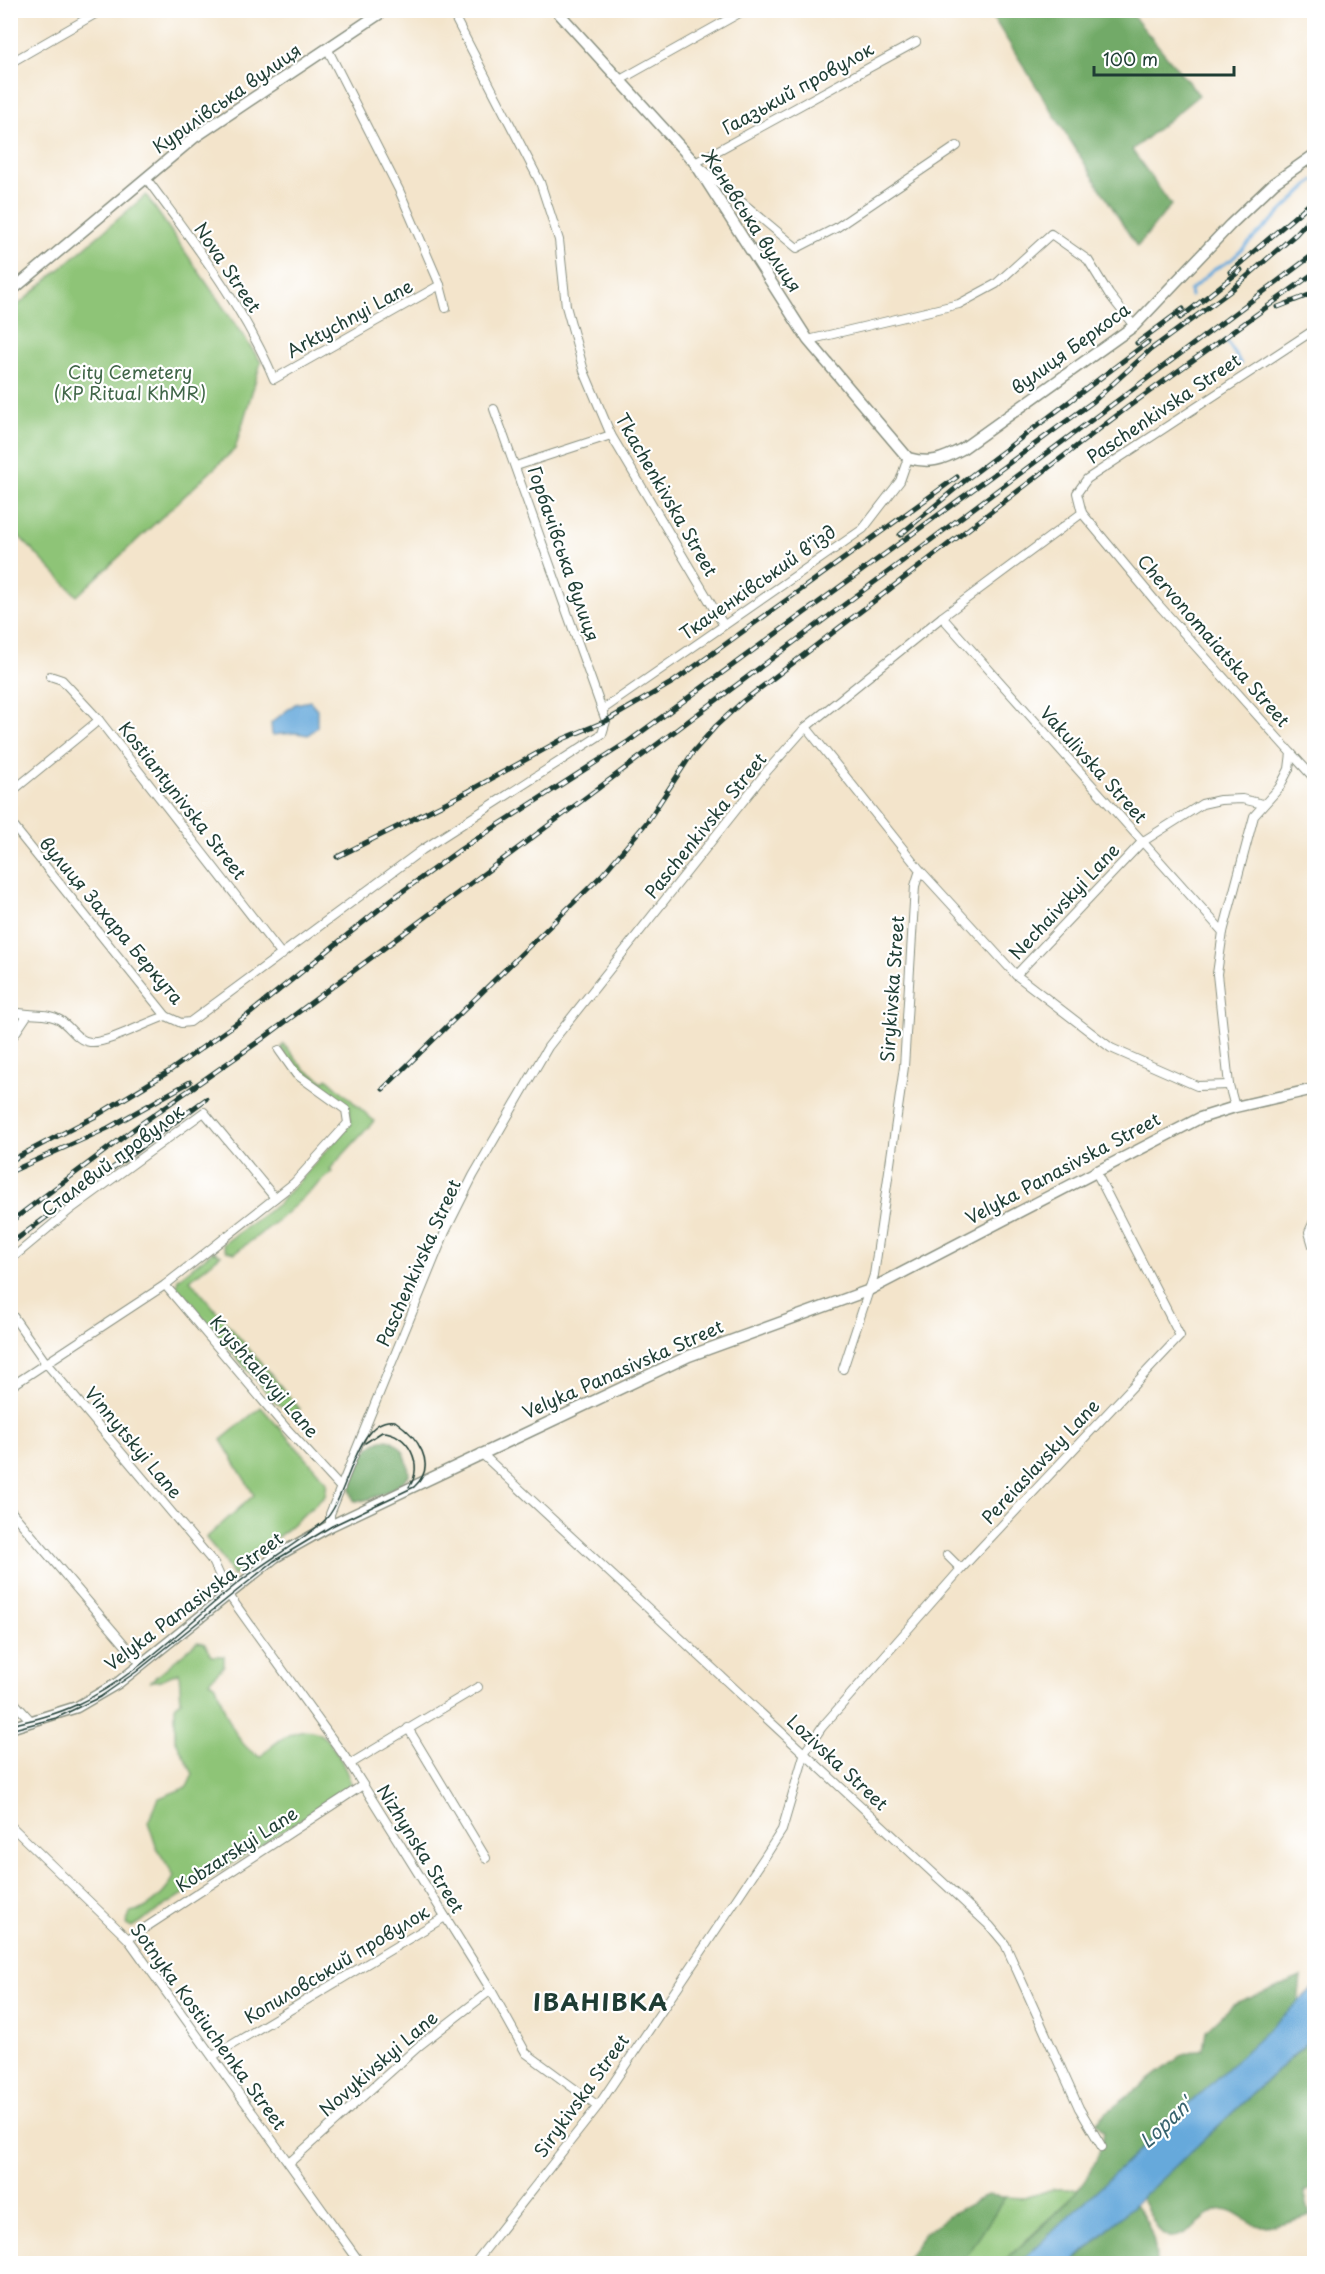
<svg xmlns="http://www.w3.org/2000/svg" width="1325" height="2274" viewBox="0 0 1325 2274" font-family="'Playpen Sans',sans-serif">
<rect width="100%" height="100%" fill="#fff"/>
<filter id="ink" filterUnits="userSpaceOnUse"><feTurbulence type="fractalNoise" baseFrequency=".0167" numOctaves="2"/><feDisplacementMap in="SourceGraphic" scale="12" xChannelSelector="R" yChannelSelector="G"/><feConvolveMatrix kernelMatrix="1 2 1 2 8 2 1 2 1" color-interpolation-filters="sRGB"/></filter>
<filter id="wash" filterUnits="userSpaceOnUse"><feTurbulence type="fractalNoise" baseFrequency=".008" numOctaves="4" result="noise"/><feDisplacementMap in="SourceGraphic" scale="24" xChannelSelector="R" yChannelSelector="G"/><feGaussianBlur stdDeviation="1.35" result="paint"/><feColorMatrix in="noise" values="0 0 0 0 0 0 0 0 0 0 0 0 0 0 0 0 0 1.4 0 .05"/><feComposite in="paint" operator="in"/></filter>
<g filter="url(#wash)">
<rect width="100%" height="100%" fill="#f3e4cb"/>
<g fill="#8ec477" stroke="#568056" stroke-width="1.5">
<polygon points="146,195 261,362 235,449 77,596 11,528 11,311"/>
<polygon points="284,1044 304,1069 324,1081 327,1078 374,1121 330,1169 332,1172 276,1222 235,1253 226,1251 223,1244 278,1204 351,1123 349,1107 297,1072 281,1048"/>
<polygon points="213,1251 221,1255 190,1280 300,1409 292,1413 274,1401 177,1288 178,1279"/>
<polygon points="261,1407 327,1482 325,1496 233,1576 220,1555 206,1538 254,1495 221,1440"/>
<path d="M197,1642L204,1643L212,1656H224V1666L209,1681L216,1685C224,1710 235,1745 260,1757C306,1711 330,1727 351,1783L347,1790L132,1927L126,1924L130,1913C147,1911 169,1892 174,1875L157,1849L148,1822L159,1798L187,1787L193,1774L175,1739V1705L181,1701L179,1672L159,1681H151Z"/>
<polygon points="1053,2189 1081,2189 1002,2263 936,2264 1005,2197 1025,2198"/>
</g>
<g fill="#72aa68" stroke="#48744e" stroke-width="1.5">
<polygon points="989,11 1129,11 1199,95 1132,150 1171,205 1137,247"/>
<path d="M388,1439C404,1446 408,1459 409,1475C399,1488 370,1502 354,1501L350,1489C358,1469 362,1441 388,1439Z"/>
<path d="M1301,1977L1298,2003L1019,2263L1001,2264C1041,2226 1096,2190 1104,2132L1096,2123L1107,2112L1181,2056L1203,2049L1206,2031L1233,2005Z"/>
<path d="M1314,2037V2188L1304,2192L1310,2215C1298,2219 1268,2229 1256,2225C1243,2220 1232,2206 1218,2210C1202,2216 1183,2243 1165,2236C1157,2233 1147,2207 1141,2198Z"/>
<polygon points="987,2195 1005,2197 969,2253 958,2263 903,2263 925,2233 950,2215"/>
<path d="M1135,2204C1149,2223 1156,2239 1156,2263L1072,2264Z"/>
</g>
<g fill="#66a9db" stroke="#427388" stroke-width="1.5">
<polygon points="310,701 317,709 317,727 308,735 296,733 272,735 271,723 295,704"/>
<polygon points="1314,1987 1314,2036 1072,2263 1019,2263"/>
</g>
<g fill="none" stroke-linecap="round" stroke-linejoin="round">
<g stroke="#66a9db" stroke-width="3">
<polyline points="1191,296 1190,291 1213,270 1231,260 1314,180"/>
<polyline points="1226,340 1241,364"/>
</g>
</g>
</g>
<g filter="url(#ink)">
<g fill="none" stroke-linecap="round" stroke-linejoin="round">
<g stroke="#899080" stroke-width="10">
<g id="street">
<polyline points="451,10 540,182 559,240 566,306 584,371 611,435 723,624"/>
<polyline points="916,42 695,163 797,248 836,228 957,146"/>
<polyline points="327,48 399,190 440,285 446,308"/>
<polyline points="10,63 102,10"/>
<polyline points="620,80 745,10"/>
<path d="M146,178C193,242 243,305 274,379L440,285"/>
<polyline points="808,340 959,304 996,284 1051,234 1088,260 1109,294 1134,326"/>
<polyline points="516,466 611,435"/>
<polyline points="1082,513 1157,603 1291,753 1289,769 1279,788 1254,816 1223,932 1217,974 1229,1085 1235,1107"/>
<polyline points="942,617 1223,932"/>
<polyline points="50,676 62,680 99,720 282,955"/>
<polyline points="602,710 863,529 900,481 908,458"/>
<polyline points="806,727 920,870 915,886 904,1067 874,1275 843,1369"/>
<polyline points="1291,753 1314,778"/>
<polyline points="10,793 99,720"/>
<polyline points="10,822 166,1016 181,1023 190,1022 422,850 602,734 606,721 494,409"/>
<polyline points="920,870 1016,975 1111,1048 1197,1086 1229,1085"/>
<polyline points="1016,975 1142,842 1202,804 1220,800 1242,799 1263,804"/>
<polyline points="10,1012 28,1014"/>
<path d="M10,1041L28,1014C39,1015 51,1014 60,1020C71,1027 76,1040 90,1042C107,1044 147,1022 166,1016"/>
<polyline points="1314,1221 1309,1232 1314,1249"/>
<polyline points="10,1260 71,1209 204,1112 275,1198"/>
<polyline points="165,1285 286,1428 341,1488"/>
<polyline points="10,1312 46,1363 214,1563 228,1594 350,1764 491,1990 526,2053 598,2106"/>
<polyline points="10,1387 165,1285 294,1183 348,1123 346,1110 296,1074 279,1050"/>
<polyline points="481,1453 990,1926 1005,1944 1079,2108 1102,2147"/>
<polyline points="10,1510 142,1665"/>
<polyline points="330,1526 330,1514 445,1232 473,1176 548,1047 767,771 806,727 942,617 1082,513 1077,493 1087,479 1314,330"/>
<polyline points="947,1555 961,1569"/>
<polyline points="10,1698 32,1722"/>
<polyline points="408,1728 486,1858"/>
<polyline points="350,1764 478,1687"/>
<polyline points="10,1825 128,1939 361,2264"/>
<polyline points="128,1939 363,1785"/>
<polyline points="213,2056 445,1917"/>
<polyline points="289,2163 420,2045 491,1990"/>
<polyline points="474,2264 598,2106 766,1855 782,1830 805,1752 822,1727 961,1569 1180,1336 1095,1170"/>
</g>
</g>
<g stroke="#899080" stroke-width="13">
<g id="secondary">
<path d="M556,10L695,163L808,340L908,458C930,464 942,460 962,449L1134,326L1230,225L1274,183L1314,155"/>
<polyline points="10,292 195,137 385,10"/>
<polyline points="10,1728 77,1707 118,1683 275,1557 330,1526 689,1356 867,1291 1200,1118 1235,1107 1314,1089"/>
</g>
</g>
<use href="#street" stroke="#fff" stroke-width="8"/>
<use href="#secondary" stroke="#fff" stroke-width="10"/>
<g stroke="#1f3d34" stroke-width="1.5">
<path d="M365,1443L382,1432C408,1432 425,1466 409,1487"/>
<path d="M10,1725C32,1720 55,1715 76,1705C137,1677 186,1624 238,1583C266,1561 297,1544 323,1522C349,1500 355,1415 395,1421C417,1436 439,1465 414,1487L332,1526L274,1561L136,1672L100,1697L56,1718L10,1730"/>
</g>
<g stroke="#1f3d34" stroke-width="5">
<g id="rail">
<polyline points="1230,272 1314,200"/>
<polyline points="1278,307 1314,293"/>
<polyline points="1180,318 1241,270"/>
<polyline points="1137,343 1183,309"/>
<polyline points="900,535 968,478 1148,342"/>
<polyline points="337,857 469,791 563,739 606,721 673,682 957,477"/>
<polyline points="383,1089 602,875 647,822 693,752 716,726 742,702 1128,407 1314,273"/>
<polyline points="10,1161 94,1117 168,1072 248,1015 392,899 461,849 629,741 1094,401 1150,350 1229,292 1296,234 1314,214"/>
<polyline points="10,1172 108,1128 190,1082"/>
<polyline points="10,1222 142,1123 265,1037 1314,254"/>
<polyline points="10,1244 206,1099"/>
</g>
</g>
<use href="#rail" stroke="#fff" stroke-width="3" stroke-dasharray="9" stroke-linecap="butt"/>
</g>
</g>
<g text-anchor="middle" stroke-width="4.5" stroke-linejoin="round" paint-order="stroke">
<g font-size="18" fill="#1f3d34" stroke="#fff">
<text transform="translate(798 89) rotate(-29)" y="6">Гаазький провулок</text>
<text transform="translate(227 99) rotate(-35)" y="6">Курилівська вулиця</text>
<text transform="translate(751 221) rotate(57)" y="6">Женевська вулиця</text>
<text transform="translate(227 268) rotate(56)" y="6">Nova Street</text>
<text transform="translate(350 319) rotate(-29)" y="6">Arktychnyi Lane</text>
<text transform="translate(1071 349) rotate(-36)" y="6">вулиця Беркоса</text>
<text transform="translate(1164 409) rotate(-34)" y="6">Paschenkivska Street</text>
<text transform="translate(666 495) rotate(60)" y="6">Tkachenkivska Street</text>
<text transform="translate(563 554) rotate(71)" y="6">Горбачівська вулиця</text>
<text transform="translate(758 583) rotate(-35)" y="6">Ткаченківський в'їзд</text>
<text transform="translate(1213 641) rotate(49)" y="6">Chervonomaiatska Street</text>
<text transform="translate(1093 765) rotate(48)" y="6">Vakulivska Street</text>
<text transform="translate(182 801) rotate(52)" y="6">Kostiantynivska Street</text>
<text transform="translate(706 826) rotate(-51)" y="6">Paschenkivska Street</text>
<text transform="translate(1065 902) rotate(-47)" y="6">Nechaivskyi Lane</text>
<text transform="translate(111 921) rotate(50)" y="6">вулиця Захара Беркута</text>
<text transform="translate(893 989) rotate(-86)" y="6">Sirykivska Street</text>
<text transform="translate(113 1161) rotate(-37)" y="6">Сталевий провулок</text>
<text transform="translate(1063 1169) rotate(-28)" y="6">Velyka Panasivska Street</text>
<text transform="translate(419 1263) rotate(-66)" y="6">Paschenkivska Street</text>
<text transform="translate(623 1370) rotate(-24)" y="6">Velyka Panasivska Street</text>
<text transform="translate(264 1377) rotate(49)" y="6">Kryshtalevyi Lane</text>
<text transform="translate(133 1443) rotate(50)" y="6">Vinnytskyi Lane</text>
<text transform="translate(1041 1462) rotate(-47)" y="6">Pereiaslavsky Lane</text>
<text transform="translate(194 1602) rotate(-37)" y="6">Velyka Panasivska Street</text>
<text transform="translate(837 1763) rotate(43)" y="6">Lozivska Street</text>
<text transform="translate(420 1849) rotate(58)" y="6">Nizhynska Street</text>
<text transform="translate(237 1850) rotate(-33)" y="6">Kobzarskyi Lane</text>
<text transform="translate(337 1965) rotate(-31)" y="6">Копиловський провулок</text>
<text transform="translate(208 2027) rotate(54)" y="6">Sotnyka Kostiuchenka Street</text>
<text transform="translate(379 2064) rotate(-41)" y="6">Novykivskyi Lane</text>
<text transform="translate(582 2096) rotate(-54)" y="6">Sirykivska Street</text>
</g>
<g font-size="18" fill="#406648" stroke="#fff">
<text x="130" y="379">City Cemetery<tspan x="130" dy="21">(KP Ritual KhMR)</tspan></text>
</g>
<g font-size="20" font-style="italic" fill="#38636e" stroke="#fff">
<text transform="translate(1166 2123) rotate(-43)" y="7">Lopan'</text>
</g>
<g font-size="24" font-weight="bold" letter-spacing="1.5" fill="#1f3d34" stroke="#fff">
<text x="601" y="2011">ІВАНІВКА</text>
</g>
</g>
<rect width="1325" height="2274" fill="none" stroke="#fff" stroke-width="36"/>
<path d="M1094 66v9h140v-9" fill="none" stroke="#1f3d34" stroke-width="3"/>
<text x="1103" y="66" font-size="18" fill="#1f3d34" stroke="#ffffff" stroke-width="4.5" paint-order="stroke">100 m</text>
</svg>
